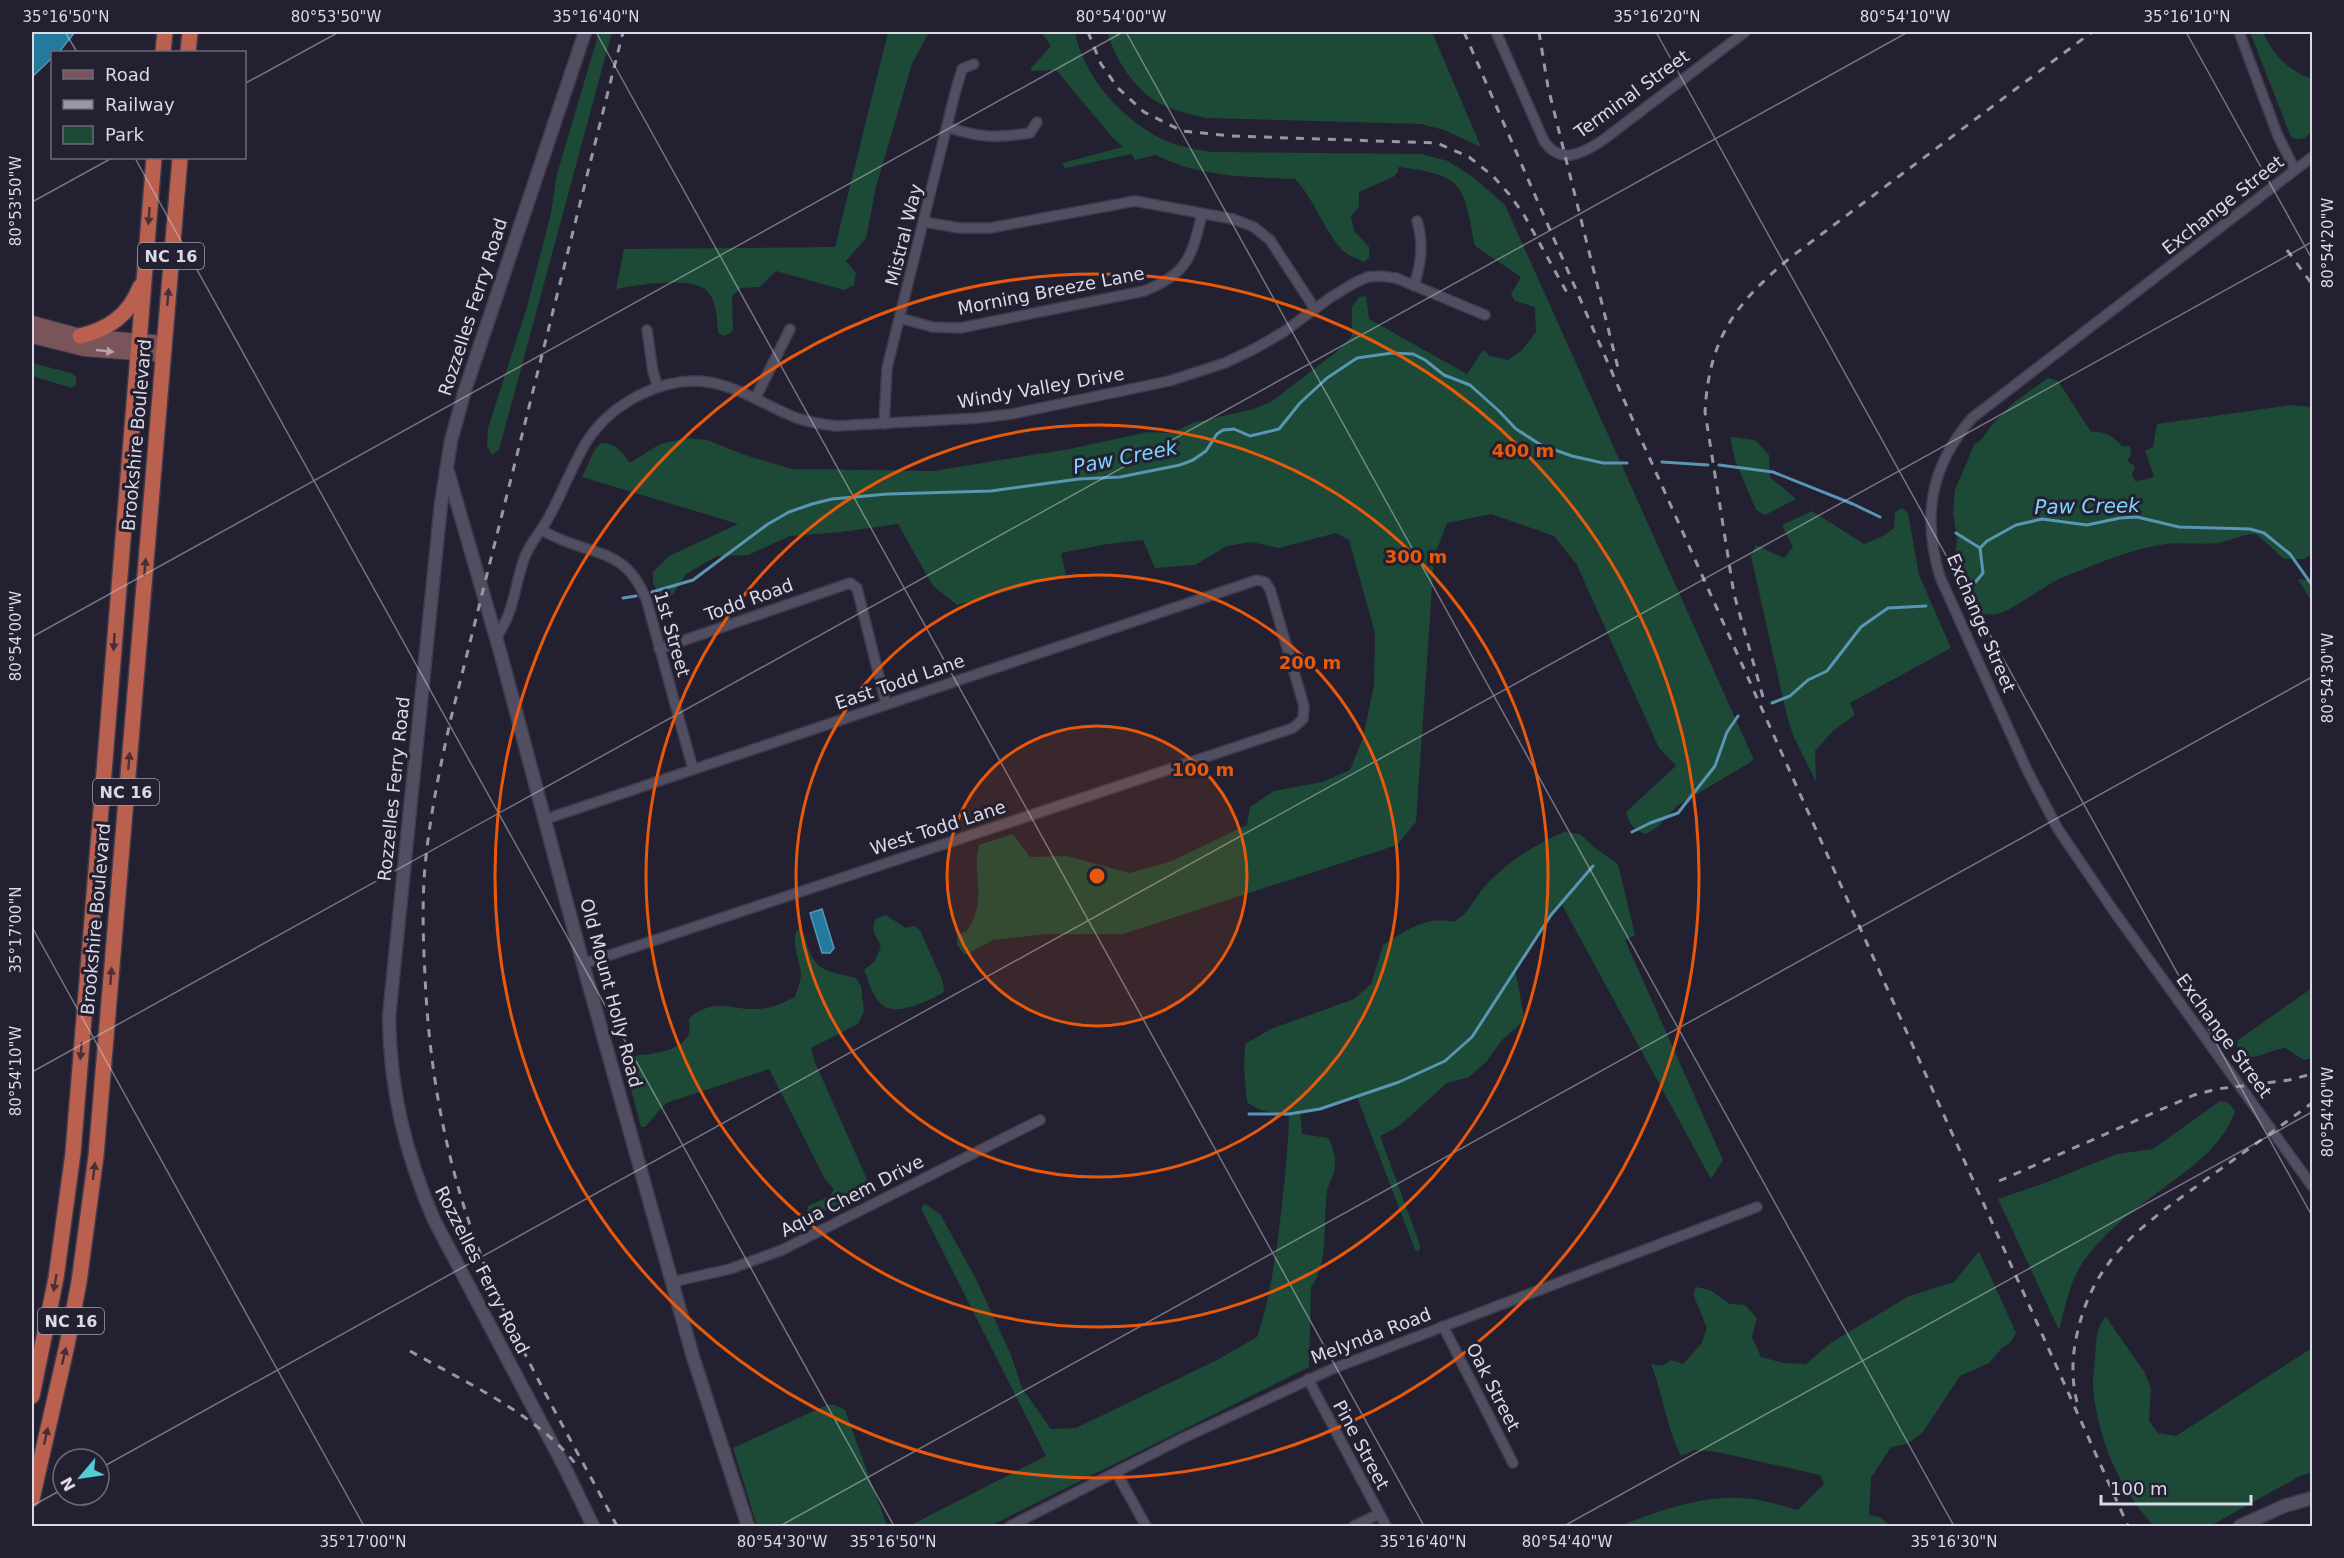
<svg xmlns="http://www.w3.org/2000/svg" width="2344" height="1558" viewBox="0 0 2344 1558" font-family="'DejaVu Sans',sans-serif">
<rect width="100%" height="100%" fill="#232031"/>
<g fill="#1d4937">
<polygon points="599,32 612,32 499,450 492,455 487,446 488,428 527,307 551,213 557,174"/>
<path d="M888,32H929L912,64L876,187L866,238L846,261L856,273L854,285L844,290L776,271L760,287L741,288L732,296L733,331L725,336L718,333C717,320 717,302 708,292C693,275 636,285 616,289L624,249L835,247Z"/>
<path d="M1041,32H1075C1083,75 1119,116 1158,137C1175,146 1193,149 1211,152L1421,154L1448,161L1473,177L1505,205L1754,760L1677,806L1658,827L1646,834C1634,830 1629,824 1626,812L1676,766L1659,748L1577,565L1554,536L1491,514L1447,523L1434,557L1416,822L1397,845L1123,934H1047L993,940L965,955L957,945V934L967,931C989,897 971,879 979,845L1013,834L1030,857L1067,856L1129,873L1172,861L1247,825L1250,807L1274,791L1322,782L1350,770L1363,738L1374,685L1375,633L1349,540L1336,533L1279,548L1251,542L1227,546L1195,565L1155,568L1143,540L1108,544L1061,553L1066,575L957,605L933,586L898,524L841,532L790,536L748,555L717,556L686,574L672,596L664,600L653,584V572L669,556L738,524L582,477L595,449L601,443C616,443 622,452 630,463L660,444L688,438L707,440L745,455L792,469L933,471L1069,449L1148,432L1171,433L1193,423L1253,409L1271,402L1340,349L1352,336V307L1359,297L1366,296L1369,319L1467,374L1483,350L1490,356L1508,360L1522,350L1536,332L1535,307L1515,301L1511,294L1521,277L1475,246C1463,184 1465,175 1398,167V172L1393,177L1359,192V207L1351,216L1354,231L1369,247V258L1364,262C1359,259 1352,257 1347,254C1327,239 1315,199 1295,179C1248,177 1199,177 1156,155L1135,160L1132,154L1065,168L1062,164L1066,162L1123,147L1113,138L1056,70L1031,71V68L1051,46Z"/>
<path d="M1107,32H1432L1481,147L1444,130L1421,124L1205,118C1189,114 1173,110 1159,103C1134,90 1115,58 1107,32Z"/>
<path d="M2250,32H2263C2273,55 2289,71 2312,79V132C2305,138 2301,142 2291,137Z"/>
<polygon points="32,363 71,373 76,377 76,385 72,388 32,376"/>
<path d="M2048,378L2058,381L2091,432C2106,431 2112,436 2122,446H2130L2131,454L2127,461L2135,466L2132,475L2135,481L2148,479L2154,476L2145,451L2153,447L2157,424L2291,405L2312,407V553L2304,559H2284L2256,534C2240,534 2232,541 2217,543C2200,545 2183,542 2166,544C2130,549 2094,565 2061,578C2045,585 2010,612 1997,614C1986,616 1975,612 1965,608L1956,586L1958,575L1955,556L1957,540L1953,513L1955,490L1974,445L1982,439L1990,427L2013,403Z"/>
<polygon points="1730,437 1755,440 1769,455 1770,477 1796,499 1765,515 1756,510 1735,460"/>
<polygon points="1902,508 1908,513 1919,575 1951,648 1850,703 1855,715 1833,731 1815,751 1816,782 1793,735 1786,712 1751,556 1756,545 1784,558 1793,547 1782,525 1812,511 1864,544 1881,537 1894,528 1895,512"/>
<polygon points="2298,579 2312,580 2312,602"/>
<path d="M1564,832L1580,834L1596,849L1618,864L1635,935L1625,940L1723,1160L1711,1179L1561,903L1515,968L1524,1017L1521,1023L1502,1040L1487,1061L1469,1077L1447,1083L1399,1126L1380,1136L1420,1245L1419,1252L1415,1250L1357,1097L1320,1109L1300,1112L1302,1134L1328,1138C1333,1147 1335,1155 1335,1165C1336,1174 1328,1183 1327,1192C1323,1219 1329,1266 1311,1287L1309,1367L990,1526H909L1046,1456L921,1208L925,1204L940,1214L976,1279L1011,1355L1022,1388L1051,1429L1076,1428L1217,1360L1257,1337C1268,1305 1273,1272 1278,1238C1283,1197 1288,1156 1289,1114C1273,1113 1261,1113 1247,1102L1244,1068L1245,1044L1271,1029L1354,999L1371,984L1383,945C1406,931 1426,915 1454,922C1469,914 1475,896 1487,884C1509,861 1535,844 1564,832Z"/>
<path d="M886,915L906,928L914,926L920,930L943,982L944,992C930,1000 895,1018 881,1004C872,995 869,982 864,970L874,962L881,947L873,930L875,919Z"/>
<path d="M797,929L804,934C813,971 822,970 856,978L861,986L864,1011L858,1024L811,1048L814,1060L870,1186L861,1194L811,1217L807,1213L808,1206L830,1196L834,1189L825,1179L769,1069L666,1103L645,1127H641L627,1074V1065L632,1056C649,1054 682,1053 689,1033C690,1029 689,1022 689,1018C715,997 730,1010 758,1009C772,1008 783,1003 795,997C797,990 801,981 801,973C799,957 791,945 797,929Z"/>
<path d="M2312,988V1058L2304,1060L2285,1048C2271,1049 2260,1059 2245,1057L2237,1046L2238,1040Z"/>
<path d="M2220,1101C2228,1101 2231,1105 2235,1112C2220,1151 2184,1172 2153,1196C2127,1215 2102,1235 2083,1262C2070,1281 2065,1308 2059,1330L1998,1199L2045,1183L2117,1154L2153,1149Z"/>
<path d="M1979,1251L2016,1333L2011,1342L2002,1348L1989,1363L1960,1376L1923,1432L1907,1444L1891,1447L1871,1478L1869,1515L1880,1517L1890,1526H1619C1657,1512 1698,1496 1739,1498C1759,1498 1779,1505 1798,1510L1824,1484L1820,1475L1717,1452L1695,1450L1681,1456C1666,1427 1663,1394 1651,1364L1662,1366L1671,1360L1683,1364L1701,1344L1707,1328L1693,1294L1696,1287L1710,1290L1730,1304L1745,1305L1757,1318L1752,1337L1761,1357L1784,1363L1806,1364L1832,1342L1909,1296L1954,1282Z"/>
<path d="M2106,1317L2145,1373L2151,1388L2149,1421L2158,1433L2176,1436L2312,1348V1472L2298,1477L2210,1526H2154C2119,1489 2098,1439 2093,1388C2092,1378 2095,1366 2095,1356C2097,1341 2095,1328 2106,1317Z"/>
<polygon points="827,1405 835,1405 845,1410 887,1526 757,1526 733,1448"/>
</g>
<g fill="#227a9d" stroke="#5996b3" stroke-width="1.5">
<polygon points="32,32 75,32 59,52 52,52 52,58 32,77"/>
<polygon points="822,909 834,948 830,953 822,953 810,913"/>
</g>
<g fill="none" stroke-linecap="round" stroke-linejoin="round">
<g stroke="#5996b3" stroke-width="3">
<polyline points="1662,462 1708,465"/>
<polyline points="1719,465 1773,472 1853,504 1880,517"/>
<polyline points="1956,533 1980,548"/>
<polyline points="1980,548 1987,541 2016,525 2042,519 2087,525 2120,518 2137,517 2179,527 2250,529 2264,533 2290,554 2312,585"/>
<polyline points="1973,585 1983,573 1980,548"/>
<polyline points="652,592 693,580 768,524 789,512 812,504 832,499 888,494 991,491 1079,479 1120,477 1180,465 1193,460 1206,451 1217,434 1223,430 1234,429 1250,436 1279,429 1300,403 1327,378 1357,358 1392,353 1413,354 1425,360 1444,375 1470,385 1499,411 1516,429 1541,445 1572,456 1603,463 1627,463"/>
<polyline points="623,598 636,596"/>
<polyline points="1772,703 1790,696 1808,680 1827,671 1861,627 1888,608 1926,606"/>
<polyline points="1632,832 1650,823 1678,813 1715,766 1727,732 1738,716"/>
<polyline points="1249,1114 1289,1114 1320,1109 1399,1082 1445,1061 1472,1037 1551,915 1593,866"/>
</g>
<g stroke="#3e3b4a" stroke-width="12">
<g id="minor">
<path d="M1496,32L1544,141C1561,166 1583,153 1603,140L1745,32"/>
<polyline points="2239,32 2278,136 2295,170"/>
<path d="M947,127C980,138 996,138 1030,133L1037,122"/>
<path d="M2312,157L1972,418C1930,467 1922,516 1940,577L2028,772L2058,829L2113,910L2312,1186"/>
<polyline points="924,222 960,228 990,228 1135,201 1233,219 1254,227 1270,240 1315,309"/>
<path d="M1414,286C1421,264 1424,244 1417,221"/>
<path d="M900,318L932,327L960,328L1144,291C1188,274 1192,256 1202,214"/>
<polyline points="647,330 653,372 658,387"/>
<polyline points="756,397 790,329"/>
<polyline points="884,424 887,368 955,93 962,69 974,64"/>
<path d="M542,530C587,558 626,543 647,602L693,769"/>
<path d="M496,638C515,609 513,593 523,562C528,544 542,531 550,515C563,491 573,464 587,441C612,403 662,376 708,382C739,387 763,404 792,416C806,422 821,424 836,426L978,418L1012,414L1169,381L1225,363L1256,348L1285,331L1331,297L1356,282L1368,277L1381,276L1396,278L1485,315"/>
<polyline points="659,649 850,583 857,588 886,704"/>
<polyline points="546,819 1257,580 1265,582 1270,589 1304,706 1303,719 1293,728 583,964"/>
<polyline points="672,1282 730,1269 782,1250 1040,1120"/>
<polyline points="1443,1326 1513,1463"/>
<polyline points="1308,1379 1386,1526"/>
<polyline points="1116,1472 1146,1526"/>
<polyline points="1010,1526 1183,1438 1332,1369 1757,1207"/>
<polyline points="1354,1526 1379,1514"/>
</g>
</g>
<g stroke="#3e3b4a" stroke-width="15">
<g id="tertiary">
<path d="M585,32L464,393L451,441L441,504L389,1017C390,1090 405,1153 434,1220L565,1468L593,1526"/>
<polyline points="448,472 501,655 583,964 693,1357 748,1526"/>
<polyline points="2240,1526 2284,1506 2312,1498"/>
</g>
</g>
<g stroke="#3e3b4a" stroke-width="16">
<g id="secondary">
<polyline points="32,323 80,336 164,343"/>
<polyline points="32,336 84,349 163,355"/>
</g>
</g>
<g stroke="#3e3b4a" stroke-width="18">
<g id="trunk">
<polyline points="163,52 165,32"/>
<polyline points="188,52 190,32"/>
<path d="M80,336C109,329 129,315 140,287"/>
<polyline points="32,1396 56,1278 73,1153 154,158"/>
<polyline points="32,1499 67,1345 79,1282 96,1156 180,158"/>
</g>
</g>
<use href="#minor" stroke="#524e62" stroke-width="9"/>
<use href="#tertiary" stroke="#524e62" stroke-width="12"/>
<use href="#secondary" stroke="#79555b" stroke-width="14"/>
<use href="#trunk" stroke="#ba604f" stroke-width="15"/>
<g stroke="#9897a4" stroke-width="3" stroke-dasharray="8 8" stroke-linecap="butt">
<polyline points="1088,32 1101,64 1118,88 1144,112 1182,131 1232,136 1437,143 1469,157 1493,176 1509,194 1524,215 1570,298"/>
<polyline points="1464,32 1641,439 2128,1526"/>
<polyline points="1539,32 1548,87 1618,368"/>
<polyline points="2287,250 2312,284"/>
<path d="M1763,697L1734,594L1705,412C1709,337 1736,303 1791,257L2092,32"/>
<polyline points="1999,1181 2194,1095 2217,1089 2289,1080 2312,1074"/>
<path d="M410,1351C465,1382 540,1416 577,1466"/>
<path d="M2077,1402C2071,1379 2072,1353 2078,1330C2096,1253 2149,1221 2208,1178C2243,1153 2278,1128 2312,1103"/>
<path d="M617,1526C581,1458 542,1391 509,1321C456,1210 430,1097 425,975C423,939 422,902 425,866C430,815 440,767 451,718L623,32"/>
</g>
</g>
<defs><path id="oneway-solid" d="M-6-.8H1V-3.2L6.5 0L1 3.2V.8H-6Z" transform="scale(1.5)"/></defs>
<g fill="#493038">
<use href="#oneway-solid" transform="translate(149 216) rotate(94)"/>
<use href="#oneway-solid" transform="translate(168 297) rotate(-85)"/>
<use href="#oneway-solid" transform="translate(145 567) rotate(-85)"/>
<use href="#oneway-solid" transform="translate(114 642) rotate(94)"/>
<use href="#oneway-solid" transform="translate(129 761) rotate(-85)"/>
<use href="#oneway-solid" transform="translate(111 976) rotate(-85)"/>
<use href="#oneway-solid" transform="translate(81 1051) rotate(95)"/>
<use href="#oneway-solid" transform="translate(94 1171) rotate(-83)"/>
<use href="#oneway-solid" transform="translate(55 1283) rotate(100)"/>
<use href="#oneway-solid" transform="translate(64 1356) rotate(-77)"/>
<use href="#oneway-solid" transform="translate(46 1436) rotate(-77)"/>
</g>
<use fill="#b3a4ae" href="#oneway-solid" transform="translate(105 351) rotate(6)"/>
<path fill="none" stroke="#dad9e5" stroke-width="1.5" stroke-opacity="0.45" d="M65,32L77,52M596,32L1424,1526M1126,32L1954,1526M1656,32L2312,1216M2186,32L2312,259M244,84L339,32M135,158L894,1526M32,202L112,158M32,637L1123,32M32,927L364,1526M32,1072L1908,32M99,1469L2312,242M32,1506L63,1489M780,1526L2312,677M1564,1526L2312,1112"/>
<circle cx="1097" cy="876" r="150" fill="#e8590c" fill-opacity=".12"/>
<g fill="none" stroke="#e8590c" stroke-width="3">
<circle cx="1097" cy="876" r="150"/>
<circle cx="1097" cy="876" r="301"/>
<circle cx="1097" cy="876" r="451"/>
<circle cx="1097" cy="876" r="602"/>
</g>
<g text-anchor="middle" stroke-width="6" stroke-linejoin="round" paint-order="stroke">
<g fill="#232031" stroke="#a3a2af" stroke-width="1.5">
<rect x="138" y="243" width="66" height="26" rx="4.5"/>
<rect x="93" y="779" width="66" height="26" rx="4.5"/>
<rect x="38" y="1308" width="66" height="26" rx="4.5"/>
</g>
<g font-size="16" font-weight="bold" fill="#dad9e5">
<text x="171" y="262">NC 16</text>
<text x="126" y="798">NC 16</text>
<text x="71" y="1327">NC 16</text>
</g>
<g font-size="18" fill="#dad9e5" stroke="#232031">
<text transform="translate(1632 94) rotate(-36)" y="6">Terminal Street</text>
<text transform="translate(2223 205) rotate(-38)" y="6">Exchange Street</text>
<text transform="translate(904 235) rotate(-76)" y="6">Mistral Way</text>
<text transform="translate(1051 291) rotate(-11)" y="6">Morning Breeze Lane</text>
<text transform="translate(473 307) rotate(-72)" y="6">Rozzelles Ferry Road</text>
<text transform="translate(1041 388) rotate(-10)" y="6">Windy Valley Drive</text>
<text transform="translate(137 435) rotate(-85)" y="6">Brookshire Boulevard</text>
<text transform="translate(749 600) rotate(-20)" y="6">Todd Road</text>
<text transform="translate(1981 623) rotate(67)" y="6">Exchange Street</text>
<text transform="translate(672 634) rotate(74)" y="6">1st Street</text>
<text transform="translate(900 682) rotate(-19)" y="6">East Todd Lane</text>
<text transform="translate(394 789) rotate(-84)" y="6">Rozzelles Ferry Road</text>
<text transform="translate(938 828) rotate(-18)" y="6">West Todd Lane</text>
<text transform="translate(96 919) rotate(-85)" y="6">Brookshire Boulevard</text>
<text transform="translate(611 993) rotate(75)" y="6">Old Mount Holly Road</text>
<text transform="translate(2224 1036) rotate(54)" y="6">Exchange Street</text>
<text transform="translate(852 1196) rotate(-27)" y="6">Aqua Chem Drive</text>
<text transform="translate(482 1270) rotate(63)" y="6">Rozzelles Ferry Road</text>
<text transform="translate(1371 1336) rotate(-21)" y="6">Melynda Road</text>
<text transform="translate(1493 1387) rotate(63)" y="6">Oak Street</text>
<text transform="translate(1361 1445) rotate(62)" y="6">Pine Street</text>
</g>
<g font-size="20" font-style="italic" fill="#7dd4fc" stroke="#232031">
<text transform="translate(1125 457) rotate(-11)" y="7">Paw Creek</text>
<text transform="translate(2087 506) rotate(-1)" y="7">Paw Creek</text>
</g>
</g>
<circle cx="1097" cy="876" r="9" fill="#e8590c" stroke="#232031" stroke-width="3"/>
<g font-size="18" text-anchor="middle" font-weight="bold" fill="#e8590c" stroke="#232031" stroke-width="6" stroke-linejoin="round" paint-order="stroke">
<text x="1523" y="457">400 m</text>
<text x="1416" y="563">300 m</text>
<text x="1310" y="669">200 m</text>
<text x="1203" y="776">100 m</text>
</g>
<rect width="2344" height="1558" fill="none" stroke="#232031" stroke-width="66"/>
<rect x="51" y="51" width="195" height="108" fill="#232031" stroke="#6c6a79" stroke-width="1.5"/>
<rect x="63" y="70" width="30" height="9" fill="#79555b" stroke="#6c6a79" stroke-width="1.5"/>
<text x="105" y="81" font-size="18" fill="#dad9e5">Road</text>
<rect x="63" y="100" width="30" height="9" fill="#9897a4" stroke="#6c6a79" stroke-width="1.5"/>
<text x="105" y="111" font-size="18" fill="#dad9e5">Railway</text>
<rect x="63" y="126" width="30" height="18" fill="#1d4937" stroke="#6c6a79" stroke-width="1.5"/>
<text x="105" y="141" font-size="18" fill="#dad9e5">Park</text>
<g transform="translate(81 1477) rotate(241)"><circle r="28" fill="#232031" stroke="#6c6a79" stroke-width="1.5"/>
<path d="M0-4.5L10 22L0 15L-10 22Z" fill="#52ccd5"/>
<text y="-9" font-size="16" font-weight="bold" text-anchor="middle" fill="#dad9e5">N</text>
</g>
<path d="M2101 1495v9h150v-9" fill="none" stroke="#dad9e5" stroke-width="3"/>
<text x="2110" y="1495" font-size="18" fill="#dad9e5" stroke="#232031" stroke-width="4.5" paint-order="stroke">100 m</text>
<rect x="33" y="33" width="2278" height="1492" fill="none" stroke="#dad9e5" stroke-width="2"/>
<g font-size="15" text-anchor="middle" fill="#dad9e5">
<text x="66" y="22">35°16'50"N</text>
<text x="336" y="22">80°53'50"W</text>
<text x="596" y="22">35°16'40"N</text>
<text x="1121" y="22">80°54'00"W</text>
<text x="1657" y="22">35°16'20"N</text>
<text x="1905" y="22">80°54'10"W</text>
<text x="2187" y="22">35°16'10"N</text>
<text transform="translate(16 201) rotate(-90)" y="5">80°53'50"W</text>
<text transform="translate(2328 243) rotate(-90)" y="5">80°54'20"W</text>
<text transform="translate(16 636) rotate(-90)" y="5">80°54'00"W</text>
<text transform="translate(2328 678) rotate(-90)" y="5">80°54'30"W</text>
<text transform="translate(16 930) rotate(-90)" y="5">35°17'00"N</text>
<text transform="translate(16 1071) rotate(-90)" y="5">80°54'10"W</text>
<text transform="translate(2328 1112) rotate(-90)" y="5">80°54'40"W</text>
<text x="363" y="1547">35°17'00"N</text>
<text x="782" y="1547">80°54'30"W</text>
<text x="893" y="1547">35°16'50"N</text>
<text x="1423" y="1547">35°16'40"N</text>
<text x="1567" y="1547">80°54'40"W</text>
<text x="1954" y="1547">35°16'30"N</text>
</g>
</svg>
